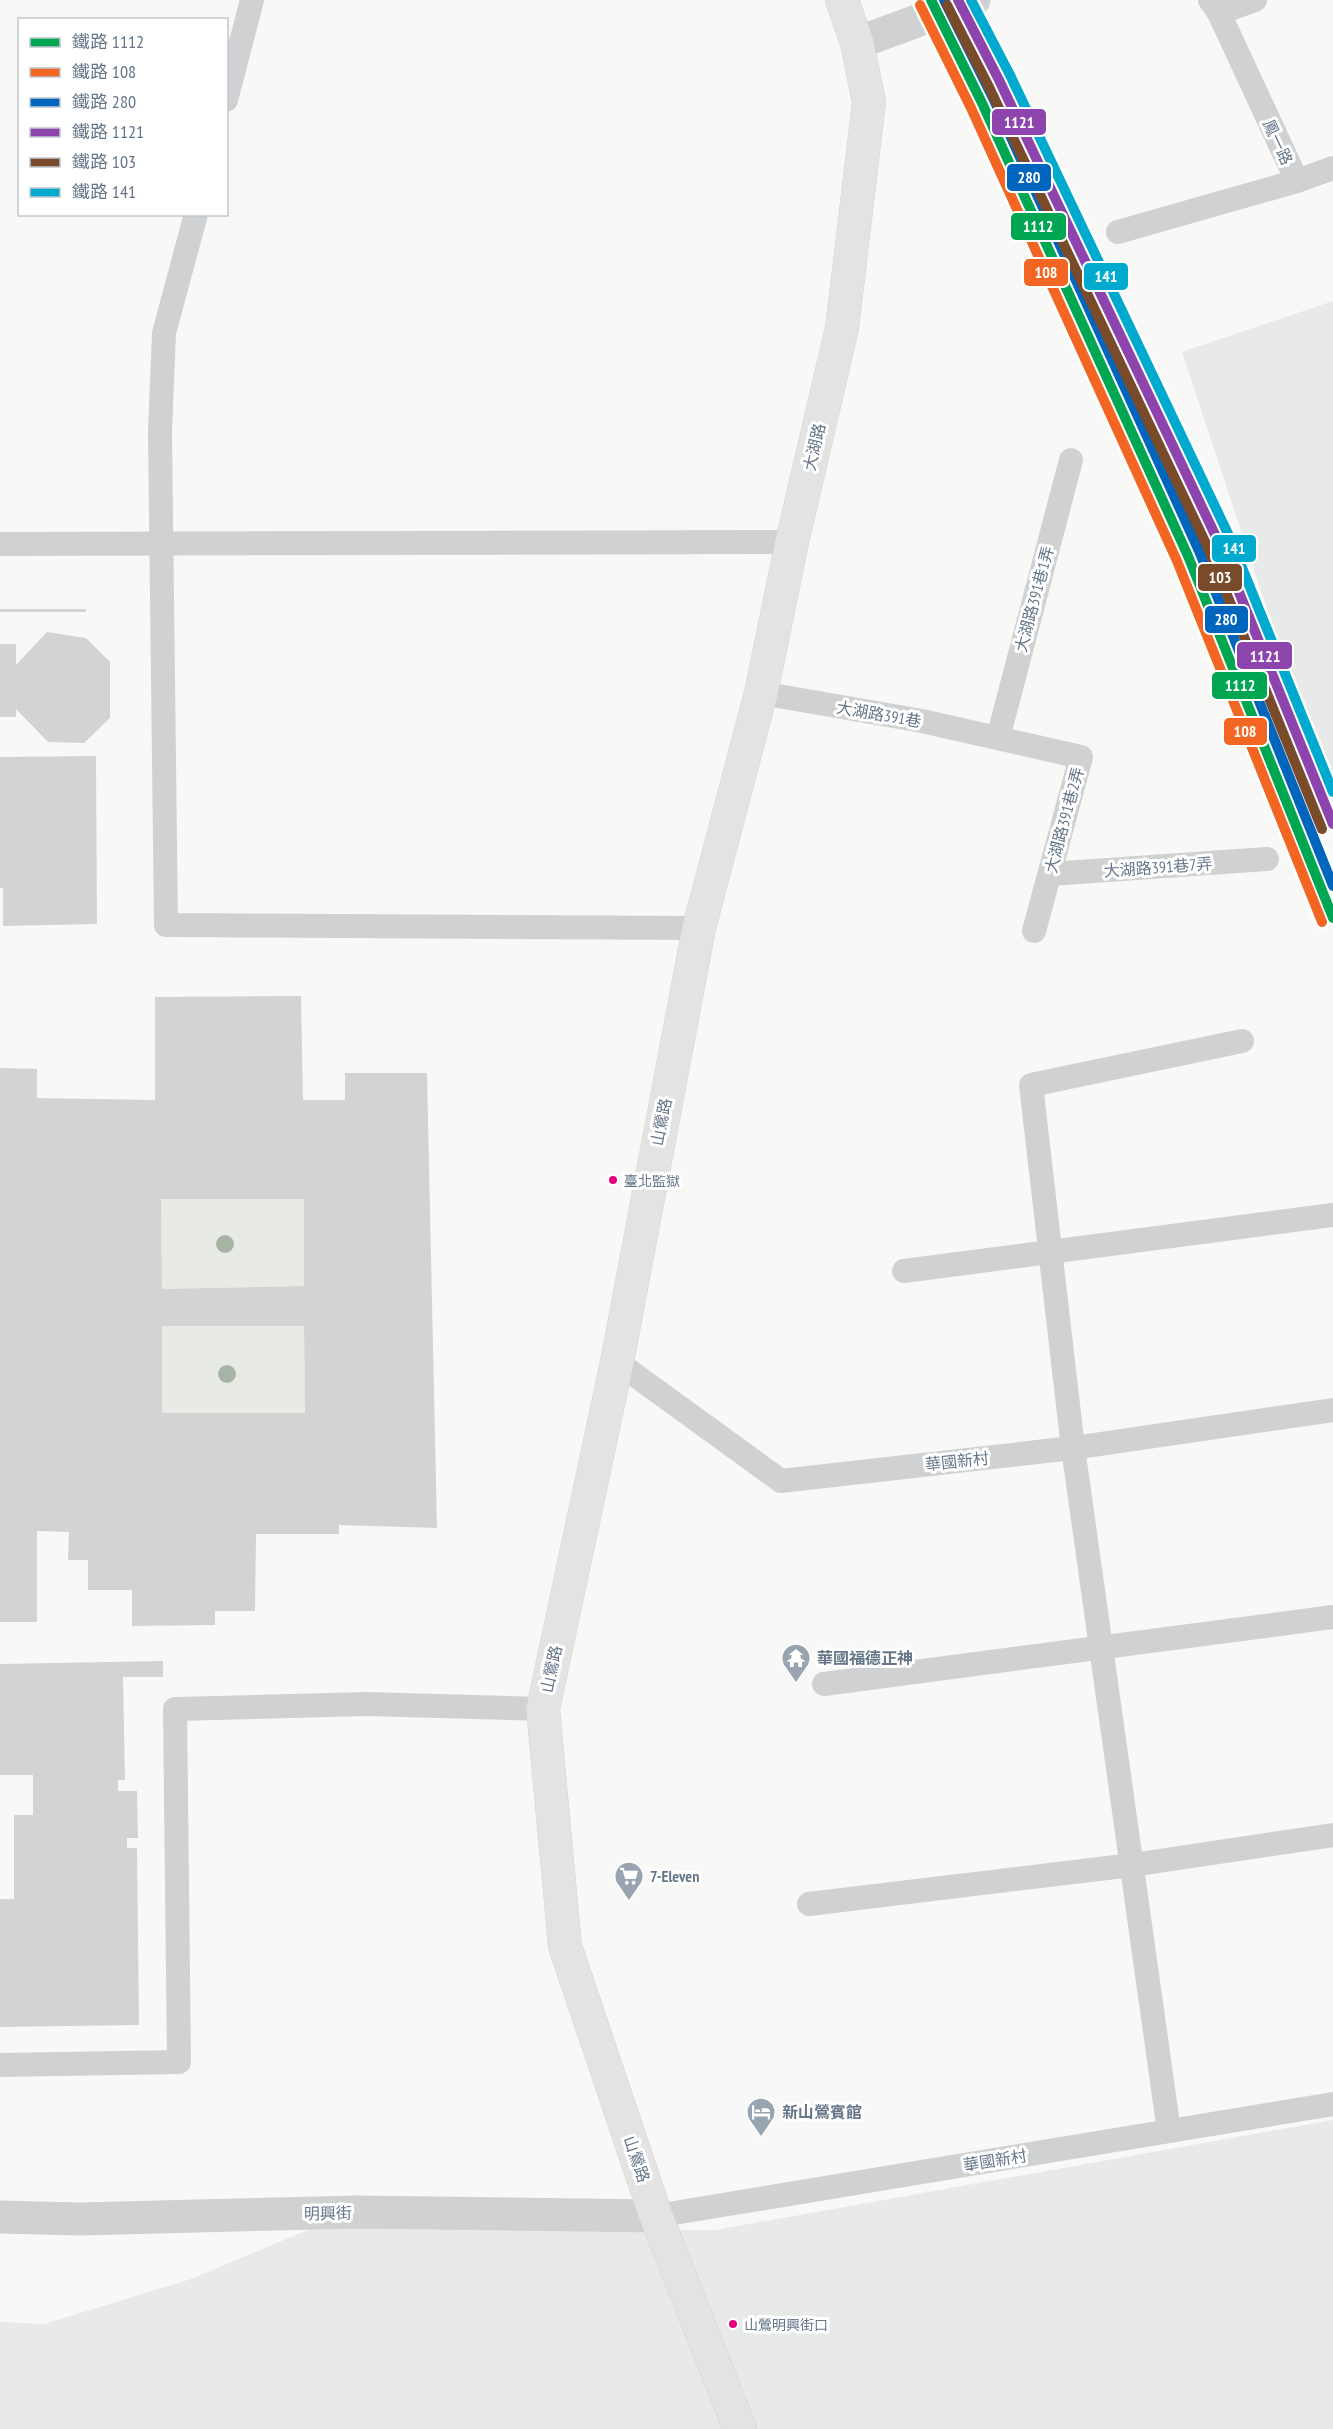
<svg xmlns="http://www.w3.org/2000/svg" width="1333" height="2429" viewBox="0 0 1333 2429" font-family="'PT Sans Narrow','Noto Sans TC',sans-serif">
<rect width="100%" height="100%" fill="#f8f8f7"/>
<g fill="#e8eae9">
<polygon points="1333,301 1333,809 1182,352"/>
<polygon points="1333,2120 1333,2429 0,2429 0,2322 44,2324 191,2279 315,2227 715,2230"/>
</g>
<g fill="#e8ebe5">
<polygon points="161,1199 304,1199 304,1286 162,1289"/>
<polygon points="162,1326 304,1326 305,1413 162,1413"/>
</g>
<g fill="#d2d4d4" fill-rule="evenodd">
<rect x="0" y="609" width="86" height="3"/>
<polygon points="47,632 86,638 110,662 110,718 84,743 48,742 16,709 16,717 0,717 0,644 16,644 16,665"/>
<polygon points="96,756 97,924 3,926 3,888 0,888 0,757"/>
<path d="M301,996L303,1100H345V1073H427L437,1528L339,1525V1534H256L255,1611H215V1625L132,1626V1590H88V1560H68L69,1532L37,1531V1622H0V1068L37,1069V1098L155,1100V997ZM161,1199H304V1286L162,1289ZM162,1326H304L305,1413H162Z"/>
<polygon points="163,1661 163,1677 123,1677 125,1780 118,1780 118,1791 137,1791 138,1838 127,1838 127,1848 137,1848 139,2025 0,2027 0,1899 14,1899 14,1815 33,1815 33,1775 0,1775 0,1664"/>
</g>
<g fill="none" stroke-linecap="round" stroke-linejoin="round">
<g stroke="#d3d5d6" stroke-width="34">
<polyline id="secondary" points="740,2429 656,2216 565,1946 543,1709 617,1362 699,928 761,693 792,542 842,328 869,102 857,43 842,0"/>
</g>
<g stroke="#d0d1d2" stroke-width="24">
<polyline points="1219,13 1255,0"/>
<polyline points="226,100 252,0"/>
<polyline points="1297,181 1333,168"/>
<polyline points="196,214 164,333 160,432 166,925 699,928"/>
<polyline points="1118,232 1297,181 1219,13 1210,0"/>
<polyline points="0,544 792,542"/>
<polyline points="761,693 922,721 1081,757 1034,931"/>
<polyline points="998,738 1071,460"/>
<polyline points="1050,874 1267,859"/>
<polyline points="904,1271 1333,1215"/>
<polyline points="617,1362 781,1481 1073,1448 1333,1410"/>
<polyline points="824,1684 1333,1617"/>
<polyline points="809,1904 1132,1865 1333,1835"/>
<polyline points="0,2065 179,2062 175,1709 366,1704 543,1709"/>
<polyline points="1169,2131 1073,1448 1031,1085 1242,1041"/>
<polyline points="656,2216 1333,2104"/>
</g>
<g stroke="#d0d1d2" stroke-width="33">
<polyline points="857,43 974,0"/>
<polyline points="0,2217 80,2219 358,2212 656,2216"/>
</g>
<use href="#secondary" stroke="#e3e3e3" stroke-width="33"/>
<g stroke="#fff" stroke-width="15">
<polyline id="rail-1" points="931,0 982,103 1188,556 1333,918"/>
</g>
<g stroke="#fff" stroke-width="15">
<polyline id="rail-2" points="920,5 971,108 1177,561 1322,922"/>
</g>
<g stroke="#fff" stroke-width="15">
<polyline id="rail-3" points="944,0 993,98 1199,551 1333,886"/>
</g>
<g stroke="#fff" stroke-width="15">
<polyline id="rail-4" points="958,0 999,80 1219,543 1333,824"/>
</g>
<g stroke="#fff" stroke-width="15">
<polyline id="rail-5" points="947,5 988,85 1208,548 1322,829"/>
</g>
<g stroke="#fff" stroke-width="15">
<polyline id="rail-6" points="971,0 1010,75 1230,538 1333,792"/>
</g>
<use href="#rail-1" stroke="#00a651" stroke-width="10"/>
<use href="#rail-2" stroke="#f26522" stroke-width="10"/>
<use href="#rail-3" stroke="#0065bd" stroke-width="10"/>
<use href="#rail-4" stroke="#8e44ad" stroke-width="10"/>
<use href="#rail-5" stroke="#7a4b2a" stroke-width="10"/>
<use href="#rail-6" stroke="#00a9ce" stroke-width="10"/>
</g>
<g fill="#a7b3a4">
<circle cx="225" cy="1244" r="9"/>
<circle cx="227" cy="1374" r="9"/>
</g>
<defs>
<g id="temple-pin" transform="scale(1.5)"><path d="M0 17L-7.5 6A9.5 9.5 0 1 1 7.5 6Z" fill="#98a4b0" stroke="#fff"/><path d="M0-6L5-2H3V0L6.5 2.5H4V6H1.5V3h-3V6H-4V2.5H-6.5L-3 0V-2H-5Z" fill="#fff"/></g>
<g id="supermarket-pin" transform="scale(1.5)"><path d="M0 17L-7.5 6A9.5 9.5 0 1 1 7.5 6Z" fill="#98a4b0" stroke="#fff"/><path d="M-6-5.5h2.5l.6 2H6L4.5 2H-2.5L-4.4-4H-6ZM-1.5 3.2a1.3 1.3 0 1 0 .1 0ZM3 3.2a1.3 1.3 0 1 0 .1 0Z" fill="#fff"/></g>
<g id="hotel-pin" transform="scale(1.5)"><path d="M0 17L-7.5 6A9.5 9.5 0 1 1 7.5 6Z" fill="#98a4b0" stroke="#fff"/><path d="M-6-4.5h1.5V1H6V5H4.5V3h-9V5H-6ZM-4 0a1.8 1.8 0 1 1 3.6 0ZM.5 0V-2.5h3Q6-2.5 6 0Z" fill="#fff"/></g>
</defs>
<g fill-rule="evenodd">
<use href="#temple-pin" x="796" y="1658"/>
<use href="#supermarket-pin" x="629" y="1876"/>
<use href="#hotel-pin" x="761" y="2112"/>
</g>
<g fill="#e5007d" stroke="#fff" stroke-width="2">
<circle cx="613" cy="1180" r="5"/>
<circle cx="733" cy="2324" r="5"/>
</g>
<g text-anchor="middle" stroke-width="6" stroke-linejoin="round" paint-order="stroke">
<g font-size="14" fill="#657689" stroke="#fff" text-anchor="start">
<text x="624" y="1186">臺北監獄</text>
<text x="744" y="2330">山鶯明興街口</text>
</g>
<g font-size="16" fill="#657689" stroke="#fff">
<text transform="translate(1278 142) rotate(65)" y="6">鳳一路</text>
<text transform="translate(814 447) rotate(-77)" y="6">大湖路</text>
<text transform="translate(1034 599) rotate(-75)" y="6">大湖路391巷1弄</text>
<text transform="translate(879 714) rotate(10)" y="6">大湖路391巷</text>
<text transform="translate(1064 820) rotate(-75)" y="6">大湖路391巷2弄</text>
<text transform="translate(1158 867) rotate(-4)" y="6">大湖路391巷7弄</text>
<text transform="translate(661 1122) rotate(-79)" y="6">山鶯路</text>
<text transform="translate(957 1461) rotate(-6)" y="6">華國新村</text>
<text transform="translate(551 1669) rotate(-78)" y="6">山鶯路</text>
<text transform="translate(637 2159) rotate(71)" y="6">山鶯路</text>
<text transform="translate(995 2160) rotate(-9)" y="6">華國新村</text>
<text transform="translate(328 2213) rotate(-1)" y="6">明興街</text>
</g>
<g font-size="16" font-weight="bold" fill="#657689" stroke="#fff" text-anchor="start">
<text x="817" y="1664">華國福德正神</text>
<text x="650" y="1882">7-Eleven</text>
<text x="782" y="2118">新山鶯賓館</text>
</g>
</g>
<g stroke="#fff" stroke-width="2">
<rect x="991" y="108" width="56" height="28" rx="6" fill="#8e44ad"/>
<rect x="1006" y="163" width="46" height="29" rx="6" fill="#0065bd"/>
<rect x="1010" y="212" width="57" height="29" rx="6" fill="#00a651"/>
<rect x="1023" y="258" width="46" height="29" rx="6" fill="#f26522"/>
<rect x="1083" y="262" width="46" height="29" rx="6" fill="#00a9ce"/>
<rect x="1211" y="534" width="46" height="29" rx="6" fill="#00a9ce"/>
<rect x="1197" y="563" width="46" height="29" rx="6" fill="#7a4b2a"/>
<rect x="1204" y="605" width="45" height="29" rx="6" fill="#0065bd"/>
<rect x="1236" y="641" width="57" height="29" rx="6" fill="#8e44ad"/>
<rect x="1211" y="671" width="57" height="29" rx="6" fill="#00a651"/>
<rect x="1223" y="717" width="45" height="29" rx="6" fill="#f26522"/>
</g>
<g font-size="16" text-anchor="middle" font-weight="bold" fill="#fff">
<text x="1019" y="128">1121</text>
<text x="1029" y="183">280</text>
<text x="1038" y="232">1112</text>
<text x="1046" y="278">108</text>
<text x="1106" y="282">141</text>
<text x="1234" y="554">141</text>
<text x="1220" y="583">103</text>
<text x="1226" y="625">280</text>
<text x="1265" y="662">1121</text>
<text x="1240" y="691">1112</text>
<text x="1245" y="737">108</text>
</g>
<rect x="18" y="18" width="210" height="198" fill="#ffffff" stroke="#c1c8d0" stroke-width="1.5"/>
<rect x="30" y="38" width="30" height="9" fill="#00a651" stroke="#c1c8d0" stroke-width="1.5"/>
<text x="72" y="48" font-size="18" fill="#657689">鐵路 1112</text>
<rect x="30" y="68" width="30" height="9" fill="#f26522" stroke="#c1c8d0" stroke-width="1.5"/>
<text x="72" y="78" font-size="18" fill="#657689">鐵路 108</text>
<rect x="30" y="98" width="30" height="9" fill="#0065bd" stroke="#c1c8d0" stroke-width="1.5"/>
<text x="72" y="108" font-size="18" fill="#657689">鐵路 280</text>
<rect x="30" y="128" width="30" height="9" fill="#8e44ad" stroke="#c1c8d0" stroke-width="1.5"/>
<text x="72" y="138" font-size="18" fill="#657689">鐵路 1121</text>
<rect x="30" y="158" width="30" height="9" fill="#7a4b2a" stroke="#c1c8d0" stroke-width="1.5"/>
<text x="72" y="168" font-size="18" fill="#657689">鐵路 103</text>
<rect x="30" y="188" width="30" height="9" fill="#00a9ce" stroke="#c1c8d0" stroke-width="1.5"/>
<text x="72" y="198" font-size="18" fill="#657689">鐵路 141</text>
</svg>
